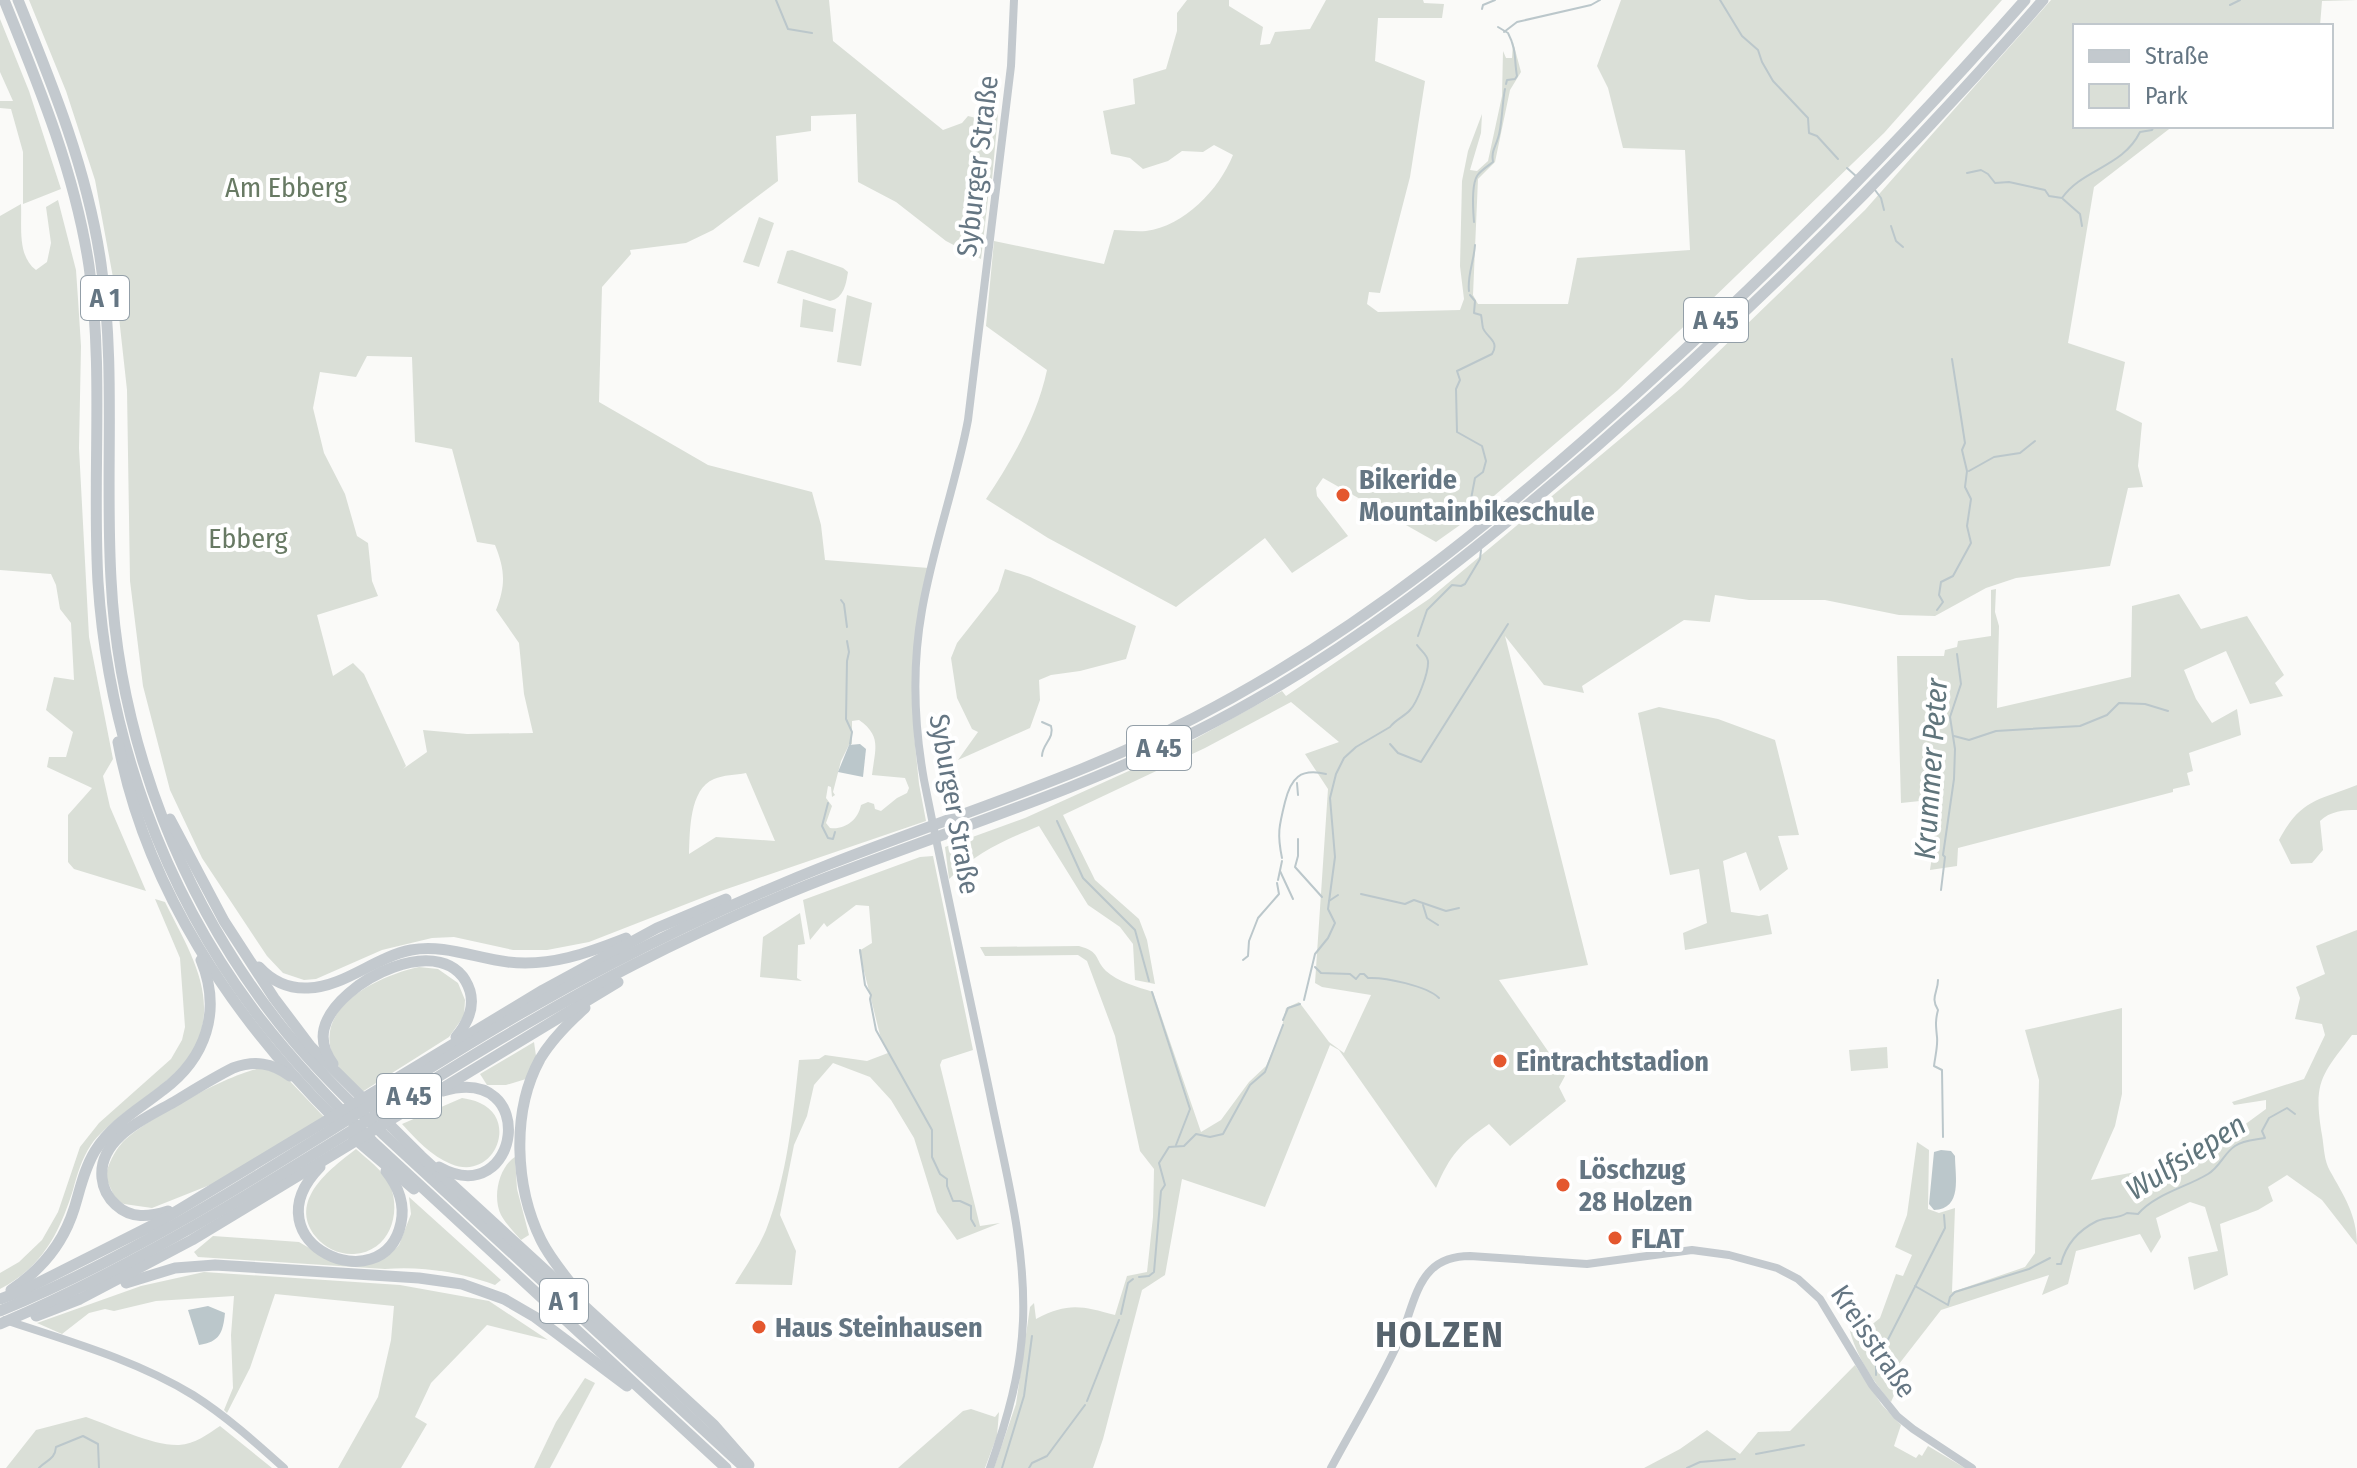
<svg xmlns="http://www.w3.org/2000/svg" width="2357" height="1468" viewBox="0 0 2357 1468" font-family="'Fira Sans Condensed',sans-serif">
<rect width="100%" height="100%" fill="#fafaf8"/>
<g fill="#dadfd7" fill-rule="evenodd">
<path d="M29,0H829L833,41L943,130L962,123L968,116L980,119L998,114L992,180L967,162L990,181L981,259L946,241L896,202L858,182L856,114L811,116V131L776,136L778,181L713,230L686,243L630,250L631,254L602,287L599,402L708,465L812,492L821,525L825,560L929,568L925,581L914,734L919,784L926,821L712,894L589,942L547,950H513L454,937L432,938L382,950L316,979L304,980L283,973L267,956L202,858L170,790L143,686L130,581L127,390L117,299L95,180L66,91ZM367,356L412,357L415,442L452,449L477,542L495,545C505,570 506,585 496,610L519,643L524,694L533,733L467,734L423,730L427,752L403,769L406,766L364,674L353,663L333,676L317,615L378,596L372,581L368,543L357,536L345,494L324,453L313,408L320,372L356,377ZM859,720C882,736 875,749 872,775L905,778L909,788L907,793L897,798L881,811L875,809L874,804L868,802L861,805C858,820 845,830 830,828L826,823L832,806L826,798L828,786L831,787L832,797L835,795L833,792L841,761L849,745L852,744V721ZM746,773L775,841L716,837L689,854C690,832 689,789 714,779C723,775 736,775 746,773Z"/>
<path d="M1187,0H1229V6L1263,27L1260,45L1270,44L1275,32L1310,29L1326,0H1423L1424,3L1444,4L1442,18H1378L1375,61L1425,81L1410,177L1380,293L1369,292L1367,304L1378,312L1460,310L1464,299L1460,266L1462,181L1468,151L1482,114L1481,133L1470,170L1477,171L1488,161L1502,96L1503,51L1506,58H1512L1513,42L1521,72L1510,90L1495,162L1478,179L1473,295L1478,304H1568L1577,258L1690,250L1685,150L1623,148L1608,88L1597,66L1621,0H2002L1884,133L1618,390L1460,525L1436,542L1323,478L1316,488L1317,496L1348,536L1292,573L1265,538L1176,607L1048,538L986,499C1012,460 1037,417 1047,370L986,326L994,241L1104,264L1114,230C1124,230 1136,232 1146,231C1184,226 1219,190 1233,155L1214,145L1203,152L1182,151L1168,161L1143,169L1130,158L1111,154L1103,111L1135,104L1133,79L1166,69L1177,31V13Z"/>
<path d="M2051,0H2357L2322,1L2320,26H2075V126H2173L2094,187L2068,343L2125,362L2116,410L2142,423L2138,466L2143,487L2128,488L2110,566L2016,578L1986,588L1935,616L1899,615L1825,600H1749L1715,595L1710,622L1684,620L1582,686L1584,693L1544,685L1505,636L1588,965L1499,980L1565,1076L1559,1087L1566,1101L1510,1146L1489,1124C1460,1144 1450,1155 1436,1188L1339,1050L1330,1045L1265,1207L1182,1179L1165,1275L1142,1290L1103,1439L1093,1468H994L1016,1404L1030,1307L1034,1303L1036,1319C1068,1302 1082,1306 1115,1315L1127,1276L1147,1272L1153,1217L1154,1169L1140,1151L1115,1036L1087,961L1078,955L985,956L980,947L1079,946C1101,952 1094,959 1106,971C1118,982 1138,987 1153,992L1201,1132L1221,1120L1249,1082L1266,1066L1281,1031L1286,1008L1299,1002L1329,1042L1344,1053L1371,995L1322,987L1315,983L1328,789L1305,754L1339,742L1291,702L1205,748L1063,815L1095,880L1139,919L1147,940L1155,984L1135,980L1133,944L1120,927L1088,905L1039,826C1002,841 978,852 949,879L945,847L1025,818L1175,750L1282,691L1286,696L1429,599L1681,388L1865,210Z"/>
<polygon points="0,19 29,91 61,189 23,204 23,152 11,109 0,108 0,101 13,101 0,72"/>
<path d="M58,200L76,270L78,299L81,346L79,448L89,637L113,759L103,776L110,807L146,891L74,869L68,862V815L92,788L47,767L49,757H66L73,732L46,710L54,677L74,680L71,623L60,609L56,585L51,574L0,570V216L21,204C22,226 17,256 36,270L47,262L51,243L46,207Z"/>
<polygon points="759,217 774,223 759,267 743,262"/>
<path d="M792,250L843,268L848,272C846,284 844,298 830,301L777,283L787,251Z"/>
<polygon points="847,295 872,303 861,366 837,362"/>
<polygon points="803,299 836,309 833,332 800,327"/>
<polygon points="1005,569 1030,577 1136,626 1126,659 1080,671 1051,675 1039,680 1040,700 1030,728 958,760 978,732 972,729 957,698 951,658 957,643 998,591"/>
<path d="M1996,589L1995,612L1999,626L1997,708L2131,677L2132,606L2179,594L2201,629L2247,616L2284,675L2275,683L2283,696L2250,704L2226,651L2184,670L2196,699L2212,723L2237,709L2241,735L2189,753L2193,771L2187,773L2190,785L2173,789V792L1958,848L1957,866L1930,870L1932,856L1926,847C1936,834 1935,831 1926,817L1937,810L1939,799L1901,803L1897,656H1944L1945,650L1957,647L1958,641L1991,636V590Z"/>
<polygon points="1659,707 1718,719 1775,740 1799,835 1778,836 1788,869 1760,891 1746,852 1723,861 1731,912 1759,916 1768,914 1772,934 1685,950 1683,933 1707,923 1699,869 1670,875 1668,865 1638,713"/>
<path d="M2357,785V810C2344,810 2330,811 2320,821L2323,850L2312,863L2291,864L2279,840C2301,799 2317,801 2357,785Z"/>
<path d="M933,856L973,1050L942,1060L940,1065L980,1226L1000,1223L957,1240L937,1212L914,1138L891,1100L870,1077L833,1063L814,1085L807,1116L794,1145L780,1215L796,1251L792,1285L735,1284C745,1267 758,1249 766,1230C787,1177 793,1116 799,1060L819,1059L825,1055L867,1061L888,1053L880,1035L859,951L872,943L869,906L856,905L827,927L824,923L810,940L803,900L920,857Z"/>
<path d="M155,899L165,902C184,941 212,983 202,1028C190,1082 122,1103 91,1145C82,1158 77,1175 73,1190C59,1234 42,1267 0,1289V1273L19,1262L42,1240L58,1212L80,1147L99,1123L171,1059L182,1040L185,1027L180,958Z"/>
<polygon points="800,913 805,944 798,945 797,978 802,981 760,977 763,937"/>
<path d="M2357,930V1035H2352C2321,1076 2313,1082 2322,1135C2324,1147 2324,1161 2330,1171C2344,1196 2357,1215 2357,1245L2322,1200L2287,1175L2268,1187L2273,1201L2258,1210L2220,1224L2228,1275L2194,1290L2188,1257L2218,1251L2205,1207L2190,1202L2156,1218L2161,1237L2151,1253L2140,1234L2076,1251L2068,1284L2042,1295L2049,1275L1941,1310L1899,1364L1905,1371L1891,1402C1871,1379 1853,1351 1848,1322L1857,1315L1861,1324L1869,1327L1880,1318L1896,1274L1903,1276L1912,1255L1895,1247L1907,1215L1917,1142L1929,1150L1928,1209L1939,1213L1955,1208L1952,1292L2025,1267L2035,1253L2039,1080L2025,1030L2122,1008V1094L2115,1126L2091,1180L2153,1169L2174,1172L2206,1156L2213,1143L2236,1131L2266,1109V1100L2234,1105L2232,1102L2304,1079L2325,1035L2322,1024L2295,1019L2300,998L2296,987L2325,974L2316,946Z"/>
<path d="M419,967L438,969L458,983L465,1000L464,1016L449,1037L362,1092C354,1083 343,1075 337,1064C306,1010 377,976 419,967Z"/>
<polygon points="534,1042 536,1056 526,1079 506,1085 487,1085 480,1074"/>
<polygon points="1887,1047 1888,1068 1851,1071 1849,1050"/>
<path d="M263,1068L286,1077L324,1117L215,1183L152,1208L124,1204L116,1200L105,1176C109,1164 113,1153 122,1143C140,1122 235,1070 263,1068Z"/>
<path d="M462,1098C467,1099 474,1100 480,1103C519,1120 494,1182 451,1164C431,1156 416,1139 402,1124Z"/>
<path d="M356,1149C368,1160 383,1170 390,1185C402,1214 389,1252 354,1254C340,1255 325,1248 316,1237C287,1201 330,1169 356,1149Z"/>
<path d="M515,1157L517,1189L529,1235L521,1240C514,1232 506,1224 501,1215C492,1197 499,1167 515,1157Z"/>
<path d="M409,1197L501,1280L495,1285C460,1272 422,1266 385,1269L198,1257L194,1252L213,1236L299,1242L333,1262L374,1263L389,1255L399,1245L411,1214Z"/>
<polygon points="204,1272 400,1285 489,1301 548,1340 487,1325 431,1383 415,1417 427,1424 401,1468 338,1468 378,1397 391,1340 394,1306 275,1294 250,1368 227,1413 224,1410 233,1388 231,1335 234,1296 156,1301 114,1311 105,1309 89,1313 62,1334 37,1323 141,1286"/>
<polygon points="1855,1365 1882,1405 1901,1425 1894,1446 1916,1458 1919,1454 1922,1456 1928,1446 1965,1468 1644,1468 1680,1449 1707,1430 1740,1454 1758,1432 1790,1431"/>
<polygon points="585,1378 595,1383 550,1468 534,1468 556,1422"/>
<polygon points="971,1409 995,1417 999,1412 997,1436 985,1468 898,1468 963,1411"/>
<path d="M86,1417C112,1426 153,1446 179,1445C195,1444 208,1434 220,1426L272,1468H6L36,1430Z"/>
</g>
<g fill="#bbc7cb">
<polygon points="860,744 866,749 863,777 838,772 849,745"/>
<path d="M1941,1150L1951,1151L1955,1156C1955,1176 1963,1209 1934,1210L1929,1204L1934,1152Z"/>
<path d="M208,1306L225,1313C223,1332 220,1342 199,1345L188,1310Z"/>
</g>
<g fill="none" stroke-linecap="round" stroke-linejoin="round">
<g stroke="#bbc7cb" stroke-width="2">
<polyline points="776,0 788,29 812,33"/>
<polyline points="1720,0 1742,36 1758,50 1762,62 1773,81 1808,118 1809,133 1817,136 1838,159"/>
<polyline points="2230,5 2240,0"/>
<polyline points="1482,9 1483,5 1495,0"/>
<path d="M1498,27L1508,33C1517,50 1514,60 1517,76L1515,79L1507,80L1506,84"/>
<polyline points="1504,32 1517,22 1591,5 1600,0"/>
<polyline points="1847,168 1857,177"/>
<path d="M1967,173L1981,170L1988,174L1995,183L2009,182L2045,190L2049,196L2062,198C2082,169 2123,167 2140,132L2152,130L2154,126"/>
<polyline points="1875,190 1881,198 1884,210"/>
<polyline points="2063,199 2080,214 2082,226"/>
<path d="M1474,222C1473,210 1471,186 1477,176C1480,171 1488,166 1493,162C1491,152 1495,148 1498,138C1502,128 1502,103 1505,89"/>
<polyline points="1891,226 1896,241 1903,247"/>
<path d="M1469,291C1467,276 1474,261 1475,245"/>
<path d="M1470,295L1475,301L1474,313L1481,315C1482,319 1482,324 1483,328C1487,338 1500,341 1492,354L1457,371L1460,380L1456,389L1457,432L1482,446L1486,461L1483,472L1475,478L1471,499L1480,510L1474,516"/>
<polyline points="1969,471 1994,457 2020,453 2035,441"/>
<polyline points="841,600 844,604 847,627"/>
<polyline points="1937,610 1943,602 1939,595 1941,582 1953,576 1971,543 1967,526 1971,499 1965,487 1967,471 1962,450 1965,443 1952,359"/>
<polyline points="1418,636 1427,610 1452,585 1461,586 1465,584 1480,559 1481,550"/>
<polyline points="847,641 849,652 847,661 846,719 852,732 850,744"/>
<polyline points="1954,736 1969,740 1996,731 2080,726 2107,715 2119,703 2145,704 2168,711"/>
<polyline points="1390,744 1398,753 1421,762 1508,624"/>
<path d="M1042,756C1042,744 1055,738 1051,726L1042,722"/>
<polyline points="1297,783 1298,795"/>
<polyline points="828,803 822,826 828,838 833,839 835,832"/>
<polyline points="1057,821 1083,878 1135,930 1149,981"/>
<polyline points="1298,839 1298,856 1295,867 1322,897"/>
<path d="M1282,858C1277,834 1279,826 1285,802C1291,778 1300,768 1326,774"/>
<polyline points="1280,871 1293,899"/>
<polyline points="1278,880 1282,861"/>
<polyline points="1941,890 1945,857 1943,855 1954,779 1955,749 1950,717 1961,684 1957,654"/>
<polyline points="1361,894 1405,904 1414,900 1446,911 1459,908"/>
<polyline points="1329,901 1338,895"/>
<polyline points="1423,905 1427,918 1438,925"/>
<polyline points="860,950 865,985 871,995 870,999 876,1030 932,1130 932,1157 940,1174 947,1179 947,1186 953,1201 960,1201 971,1206 971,1219 975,1226"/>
<polyline points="1243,960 1248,956 1249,941 1258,918 1279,894 1277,883"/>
<path d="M1315,967L1321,973L1350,974L1356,979L1360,974H1364L1368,978C1385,977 1427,986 1439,998"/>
<path d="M1938,980C1938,992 1930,998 1938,1010C1935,1021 1936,1027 1937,1037C1938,1046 1935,1057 1934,1066L1942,1070L1943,1137"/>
<polyline points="1152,992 1190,1109 1176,1145"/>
<path d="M1304,1000L1315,954L1328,938L1335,923L1328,909L1335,857L1330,798L1336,774L1344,758L1356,747L1390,727C1396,719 1404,717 1410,710C1417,703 1429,672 1428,661C1427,654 1421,651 1417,645"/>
<polyline points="1283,1020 1288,1008 1300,1004"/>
<path d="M2057,1264H2061C2066,1244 2079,1230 2097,1221C2107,1216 2117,1220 2127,1213L2138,1214C2155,1194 2187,1187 2208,1174C2220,1167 2224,1153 2235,1146C2244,1140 2256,1140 2265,1138L2262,1131L2269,1118L2287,1108L2295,1114"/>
<polyline points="1139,1277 1149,1276 1154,1272 1161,1191 1165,1185 1159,1163 1169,1147 1184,1146 1196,1134 1210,1137 1223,1134 1250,1085 1265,1072 1283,1025"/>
<polyline points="1915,1286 1948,1305 1950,1297 1955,1292 2029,1269 2050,1258"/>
<polyline points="1121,1314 1128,1283 1133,1279"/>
<polyline points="1876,1375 1876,1363 1945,1228 1944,1215"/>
<polyline points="1087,1401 1119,1320"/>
<polyline points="1756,1454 1804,1445"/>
<path d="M39,1468C46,1460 55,1460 56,1447L83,1436L98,1444L99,1468"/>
<polyline points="1002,1468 1024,1396 1032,1336"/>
<polyline points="1029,1468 1032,1463 1047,1456 1085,1405"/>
<polyline points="1687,1468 1700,1462 1735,1459"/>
</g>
<g stroke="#c3c9ce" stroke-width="8">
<path d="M5,1320C68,1341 136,1360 193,1395C226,1416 255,1442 284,1468"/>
<path d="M990,1468C1007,1420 1021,1372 1023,1321C1026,1244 1005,1169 990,1094C968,989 945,885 924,780C914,724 912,666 922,610C933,546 956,484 968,420L1011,66L1014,0"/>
<path d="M1331,1468C1353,1427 1378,1386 1398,1343C1409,1321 1413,1288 1431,1270C1441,1260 1456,1256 1470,1256L1587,1264L1692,1250L1729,1255L1777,1268L1798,1279L1820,1299L1872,1385L1897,1416L1913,1429L1972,1468"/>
</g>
<g stroke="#c3c9ce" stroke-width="11">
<path d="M4,0C39,86 75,173 89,266C104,371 92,476 98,582C108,736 163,890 256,1013C291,1059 331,1101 373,1142L726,1468"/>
<path d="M18,0C53,86 88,172 101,264C116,369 105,474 111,579C119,742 183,905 286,1032C316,1069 350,1102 384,1135L745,1468"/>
<path d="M118,742C145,887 233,1018 336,1120"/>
<polyline points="170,819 224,921 274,998 311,1047 421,1156 714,1425 749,1465"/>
<path d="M259,967C272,981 288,989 308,988C344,987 375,957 411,950C444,944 475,958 508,962C550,967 588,953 626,938"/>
<path d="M333,1064C326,1054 321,1042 324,1029C335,981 449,925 470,991C475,1009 467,1024 456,1037"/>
<polyline points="354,1138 414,1189"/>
<path d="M320,1167C246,1243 384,1304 401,1223C405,1204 398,1186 386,1171"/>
<path d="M439,1167C520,1212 541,1063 443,1091"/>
<path d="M168,1211C149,1217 131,1219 116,1205C108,1198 103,1188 102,1178C98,1138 146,1118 174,1102C194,1090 213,1078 233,1068C255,1060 272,1063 290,1076"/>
<polyline points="126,1283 175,1268 215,1265 419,1278 462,1284 504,1299 535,1317 627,1386"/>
<path d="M11,1290C41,1270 63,1244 74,1209C80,1190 84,1169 95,1151C112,1124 139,1109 163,1090C206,1058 222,1011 201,960"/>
<path d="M580,1295C566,1277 551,1260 541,1240C515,1187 511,1112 540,1059C552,1039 567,1024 585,1008"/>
<polyline points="0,1299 24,1290 157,1223 543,990 657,928 726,899"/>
<path d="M0,1311C216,1222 400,1073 607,966C680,928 754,894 830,864C952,816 1077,778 1194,718C1363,631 1507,511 1647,384C1780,264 1906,135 2025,0"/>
<polyline points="36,1316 80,1299 192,1240 618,982"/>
<path d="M0,1324C225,1229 418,1075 635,964C704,929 776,896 850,869C966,825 1083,788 1195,732C1343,658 1472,554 1597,446C1755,308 1905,159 2043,0"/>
</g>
</g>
<g fill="#e4572e" stroke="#fff" stroke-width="3">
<circle cx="1343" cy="495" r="8"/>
<circle cx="1500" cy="1061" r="8"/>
<circle cx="1563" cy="1185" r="8"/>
<circle cx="1615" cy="1238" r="8"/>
<circle cx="759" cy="1327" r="8"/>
</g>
<g text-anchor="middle" stroke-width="8" stroke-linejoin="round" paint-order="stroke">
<g fill="#fff" stroke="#939fa8" stroke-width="2">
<rect x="81" y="276" width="48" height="44" rx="6"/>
<rect x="1684" y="298" width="64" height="44" rx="6"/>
<rect x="1127" y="726" width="64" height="44" rx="6"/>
<rect x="377" y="1074" width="64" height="44" rx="6"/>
<rect x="540" y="1279" width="48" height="44" rx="6"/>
</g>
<g font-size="26" font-weight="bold" fill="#657683">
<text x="105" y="307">A 1</text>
<text x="1716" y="329">A 45</text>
<text x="1159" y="757">A 45</text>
<text x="409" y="1105">A 45</text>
<text x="564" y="1310">A 1</text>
</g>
<g font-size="28" fill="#657683" stroke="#fff">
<text transform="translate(977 166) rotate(-83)" y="10">Syburger Straße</text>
<text transform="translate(955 804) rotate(80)" y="10">Syburger Straße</text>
<text transform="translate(1874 1341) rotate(56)" y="10">Kreisstraße</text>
</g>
<g font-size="28" fill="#687a64" stroke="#fff">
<text x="286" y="197">Am Ebberg</text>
<text x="248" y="548">Ebberg</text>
</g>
<g font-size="28" font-weight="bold" fill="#657683" stroke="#fff" text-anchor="start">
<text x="1359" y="489">Bikeride<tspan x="1359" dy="32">Mountainbikeschule</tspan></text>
<text x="1516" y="1071">Eintrachtstadion</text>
<text x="1579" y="1179">Löschzug<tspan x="1579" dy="32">28 Holzen</tspan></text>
<text x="1631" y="1248">FLAT</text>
<text x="775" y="1337">Haus Steinhausen</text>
</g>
<g font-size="30" font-style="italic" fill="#60757c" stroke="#fff">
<text transform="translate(1931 769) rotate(-86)" y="10">Krummer Peter</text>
<text transform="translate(2186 1157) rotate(-32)" y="10">Wulfsiepen</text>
</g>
<g font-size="36" font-weight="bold" letter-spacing="2" fill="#57646e" stroke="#fff">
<text x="1440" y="1347">HOLZEN</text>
</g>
</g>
<rect x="2073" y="24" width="260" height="104" fill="#ffffff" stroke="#c1c8cd" stroke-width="2"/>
<rect x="2089" y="50" width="40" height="12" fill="#c3c9ce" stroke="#c1c8cd" stroke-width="2"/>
<text x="2145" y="64" font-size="24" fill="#657683">Straße</text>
<rect x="2089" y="84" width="40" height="24" fill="#dadfd7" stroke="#c1c8cd" stroke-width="2"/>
<text x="2145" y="104" font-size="24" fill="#657683">Park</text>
</svg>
